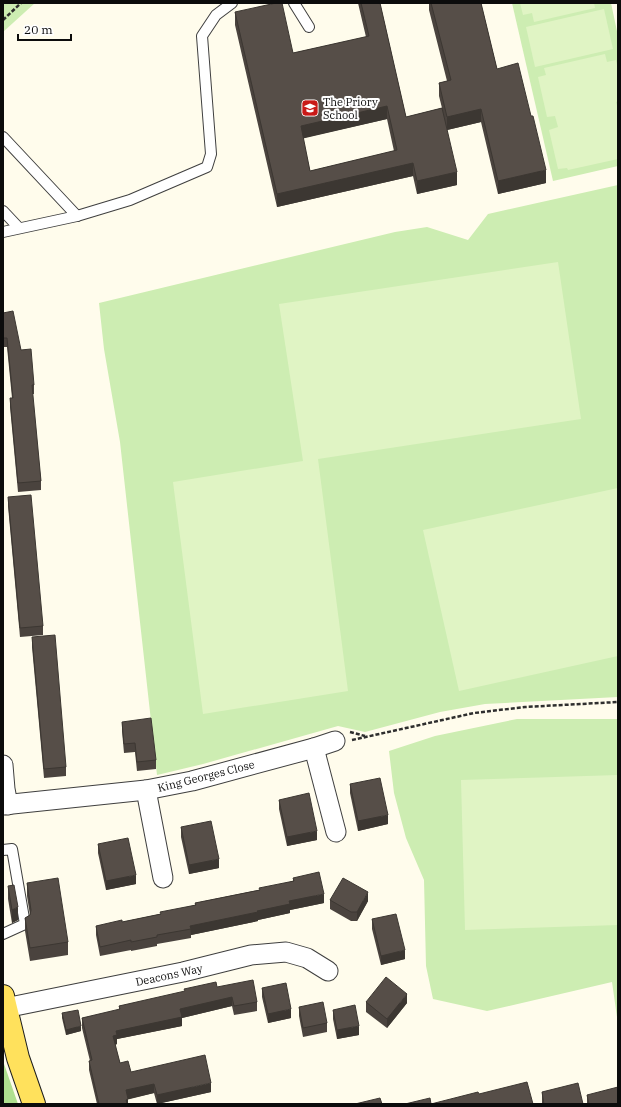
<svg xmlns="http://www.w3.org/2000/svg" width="621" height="1107" viewBox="0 0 621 1107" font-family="'IBM Plex Serif',serif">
<rect width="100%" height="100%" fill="#fffcec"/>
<g fill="#cdedb2">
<polygon points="3,3 35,3 3,32"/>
<polygon points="512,3 611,3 618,36 618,166 553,181"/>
<polygon points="618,185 618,697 485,704 440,712 365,732 338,726 203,764 157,775 120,442 104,349 99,303 395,232 427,227 468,240 488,214"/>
<polygon points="517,719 618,719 618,1024 612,982 487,1011 433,999 426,966 424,880 406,838 394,793 389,751 435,736"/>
</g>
<polygon fill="#afdf8f" points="3,1061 18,1104 3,1104"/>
<g fill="#e0f4c4">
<polygon points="520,3 594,3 595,8 534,22 532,13 523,15"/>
<polygon points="604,9 613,49 535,67 526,27"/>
<polygon points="605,54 607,62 616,60 618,69 618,101 616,102 618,109 618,159 568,170 567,168 558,169 549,130 558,127 555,116 547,117 538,77 546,75 544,68"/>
<polygon points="558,262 581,419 318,459 348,691 203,714 173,482 303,461 279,304"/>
<polygon points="618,488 618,656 459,691 423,530"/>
<polygon points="618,775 618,925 465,930 461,780"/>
</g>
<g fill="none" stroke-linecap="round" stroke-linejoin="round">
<g stroke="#3f3f3f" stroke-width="12">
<g id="service">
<polyline points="294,3 309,27"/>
<polyline points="3,137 77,216"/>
<polyline points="3,211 19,228"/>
<polyline points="3,232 77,216 130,200 207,167 211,154 202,36 216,15 232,3"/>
<polyline points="3,850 12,849 25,924 3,934"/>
</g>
</g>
<g stroke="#3f3f3f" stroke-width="21">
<g id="minor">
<polyline points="314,748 336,832"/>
<polyline points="3,765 5,789 8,805"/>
<polyline points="146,790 163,878"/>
<polyline points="3,805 146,790 192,781 314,748 335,741"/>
<polyline points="5,1008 183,972 251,955 286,952 307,958 328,971"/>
</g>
</g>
<g stroke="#1d1d1d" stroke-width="24">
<polyline id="primary" points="3,996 18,1058 34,1104"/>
</g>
<g stroke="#2e2e2e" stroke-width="2.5" stroke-dasharray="4 2" stroke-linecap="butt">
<polyline points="3,20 21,3"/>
<polyline points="350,732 365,736"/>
<polyline points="352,740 474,713 525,707 618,702"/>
</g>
<use href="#service" stroke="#fff" stroke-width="10"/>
<use href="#minor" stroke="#fff" stroke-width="19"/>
<use href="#primary" stroke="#ffe15c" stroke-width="22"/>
</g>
<g fill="#4a433e" fill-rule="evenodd">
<path d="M358,3H380L406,117L442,108L439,96V83L447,81L429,10V3H481L497,69L546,183L498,194L481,122L447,130L457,185L417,194L413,176L277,207L235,25V12L293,53L366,37ZM387,119L394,151L310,171L303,138Z"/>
<polygon points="3,313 21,350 34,385 34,394 32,394 41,481 41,490 18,492 10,407 10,398 12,398 7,347 3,347"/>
<polygon points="8,497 43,626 43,635 20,637 8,506"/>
<polygon points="32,637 66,767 66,776 44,778 32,647"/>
<polygon points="122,722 156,760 156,769 137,771 135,752 124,753 122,731"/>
<polygon points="350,784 388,824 358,831 350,793"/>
<polygon points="279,800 317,840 287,846 279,809"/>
<polygon points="181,827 219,868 189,874 181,837"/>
<polygon points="98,844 136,884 106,890 98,853"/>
<polygon points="293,878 324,903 290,910 290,913 258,920 258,921 191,935 191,938 157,944 157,946 131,951 131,950 100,956 96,935 96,926 122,922 160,914 195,905 195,903 259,890 293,881"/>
<polygon points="27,883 68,942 68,955 30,961 25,931 25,918 30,915 27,896"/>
<polygon points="8,886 18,920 12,923 8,899"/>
<polygon points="330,900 368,901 357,921 351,921 330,909"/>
<polygon points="372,919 405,959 381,965 372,929"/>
<polygon points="217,987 257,1002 257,1011 234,1015 232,1006 182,1018 182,1026 117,1039 117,1044 115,1045 120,1063 131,1072 211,1092 157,1104 154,1093 128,1099 128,1104 97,1104 89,1070 89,1061 90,1061 82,1028 82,1018 119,1010 119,1006"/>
<polygon points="262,988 291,1018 268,1023 262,997"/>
<polygon points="366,1002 407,1003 387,1028 366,1012"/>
<polygon points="299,1007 327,1023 327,1032 303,1037 299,1016"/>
<polygon points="333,1010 359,1035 337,1039 333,1019"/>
<polygon points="62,1013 81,1031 66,1035 62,1018"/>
<polygon points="542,1092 583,1104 542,1104"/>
<polygon points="587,1095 618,1104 587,1104"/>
</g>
<g fill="#3c3732">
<polygon points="387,106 387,119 301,139 301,126"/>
<polygon points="481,109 481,122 447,130 447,117"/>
<polygon points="413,163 413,176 277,207 277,194"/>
<polygon points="546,170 546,183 498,194 498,181"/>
<polygon points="457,172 457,185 417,194 417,181"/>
<polygon points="388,815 388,824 358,831 358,821"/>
<polygon points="317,831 317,840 287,846 287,837"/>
<polygon points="219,859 219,868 189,874 189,865"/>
<polygon points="136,875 136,884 106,890 106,881"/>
<polygon points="368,892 368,901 357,921 357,912"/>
<polygon points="324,894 324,903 290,910 290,913 258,920 258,921 191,935 190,926 257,911 289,901"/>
<polygon points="18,907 18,920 12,923 12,910"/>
<polygon points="405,950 405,959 381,965 381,956"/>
<polygon points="407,994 407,1003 387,1028 387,1019"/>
<polygon points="232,997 232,1006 182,1018 182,1026 117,1039 117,1044 113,1045 113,1036 116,1031 180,1009"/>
<polygon points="291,1009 291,1018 268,1023 268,1014"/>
<polygon points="81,1026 81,1031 66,1035 66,1030"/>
<polygon points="359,1026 359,1035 337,1039 337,1030"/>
<polygon points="211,1083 211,1092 157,1104 157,1095"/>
<polygon points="154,1084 154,1093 126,1100 126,1090"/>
<polygon points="128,1099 128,1104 126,1104 126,1100"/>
</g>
<g fill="#564e48" stroke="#3c3732" fill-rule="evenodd">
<path d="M276,3H282L293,53L369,36L361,3H380L406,117L442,108L457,172L417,181L413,163L277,194L235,12ZM387,106L397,150L310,171L301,126Z"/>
<polygon points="431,3 481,3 497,69 518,63 531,116 533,116 546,170 498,181 481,109 447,117 439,83 451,80"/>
<polygon points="13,311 21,350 31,349 34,385 32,385 41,481 18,483 10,398 13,398 7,338 3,338 3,313"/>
<polygon points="31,495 43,626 20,628 8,497"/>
<polygon points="55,635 66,767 44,769 32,637"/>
<polygon points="151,718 156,760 137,762 135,743 124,744 122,722"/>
<polygon points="380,778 388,815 358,821 350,784"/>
<polygon points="309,793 317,831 287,837 279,800"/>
<polygon points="211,821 219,859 189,865 181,827"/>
<polygon points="128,838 136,875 106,881 98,844"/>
<polygon points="319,872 324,894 289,901 290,904 257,911 258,912 190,926 191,929 157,935 157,937 131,942 131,940 100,947 96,926 122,920 122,922 161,914 160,912 196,905 195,903 260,890 259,888 294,881 293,878"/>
<polygon points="58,878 68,942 30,948 25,918 30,915 31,910 27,883"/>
<polygon points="343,878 368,892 357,912 351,912 330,900"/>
<polygon points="14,885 18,907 12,910 8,886"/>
<polygon points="396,914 405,950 381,956 372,919"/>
<polygon points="386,977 407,994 387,1019 366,1002"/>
<polygon points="253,980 257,1002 234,1006 232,997 180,1009 182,1017 116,1031 117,1035 113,1036 120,1063 128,1061 131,1072 205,1055 211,1083 157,1095 154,1084 126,1090 128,1099 126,1100 127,1104 99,1104 89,1061 92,1060 82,1018 120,1009 119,1006 185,991 184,989 216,982 217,987"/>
<polygon points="286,983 291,1009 268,1014 262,988"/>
<polygon points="323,1002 327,1023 303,1028 299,1007"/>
<polygon points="355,1005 359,1026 337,1030 333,1010"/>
<polygon points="78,1010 81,1026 66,1030 62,1013"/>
<polygon points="527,1082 533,1104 405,1104 430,1098 431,1104 478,1092 479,1094"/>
<polygon points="578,1083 583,1104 544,1104 542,1092"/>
<polygon points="618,1087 618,1104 589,1104 587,1095"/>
<polygon points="380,1098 382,1104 355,1104"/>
</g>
<defs>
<g id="school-square" transform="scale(0.9)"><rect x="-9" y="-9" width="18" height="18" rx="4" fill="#c91917" stroke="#fff"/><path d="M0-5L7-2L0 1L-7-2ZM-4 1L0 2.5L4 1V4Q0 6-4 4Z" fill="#fff"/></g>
</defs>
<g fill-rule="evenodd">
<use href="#school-square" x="310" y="108"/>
</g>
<g text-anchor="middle" stroke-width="4" stroke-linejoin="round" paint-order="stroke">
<g font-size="11" fill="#0c0c0c" stroke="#fff" text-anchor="start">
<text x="323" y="106">The Priory<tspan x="323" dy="13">School</tspan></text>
</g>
<g font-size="11" fill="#0c0c0c" stroke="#fff">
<text transform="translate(206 776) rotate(-14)" y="4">King Georges Close</text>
<text transform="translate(169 975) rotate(-12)" y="4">Deacons Way</text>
</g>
</g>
<rect width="621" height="1107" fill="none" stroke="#0c0c0c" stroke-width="8"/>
<path d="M18 34v6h53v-6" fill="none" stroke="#0c0c0c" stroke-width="2"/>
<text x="24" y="34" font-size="12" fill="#0c0c0c" stroke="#ffffff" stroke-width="3" paint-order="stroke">20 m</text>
</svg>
